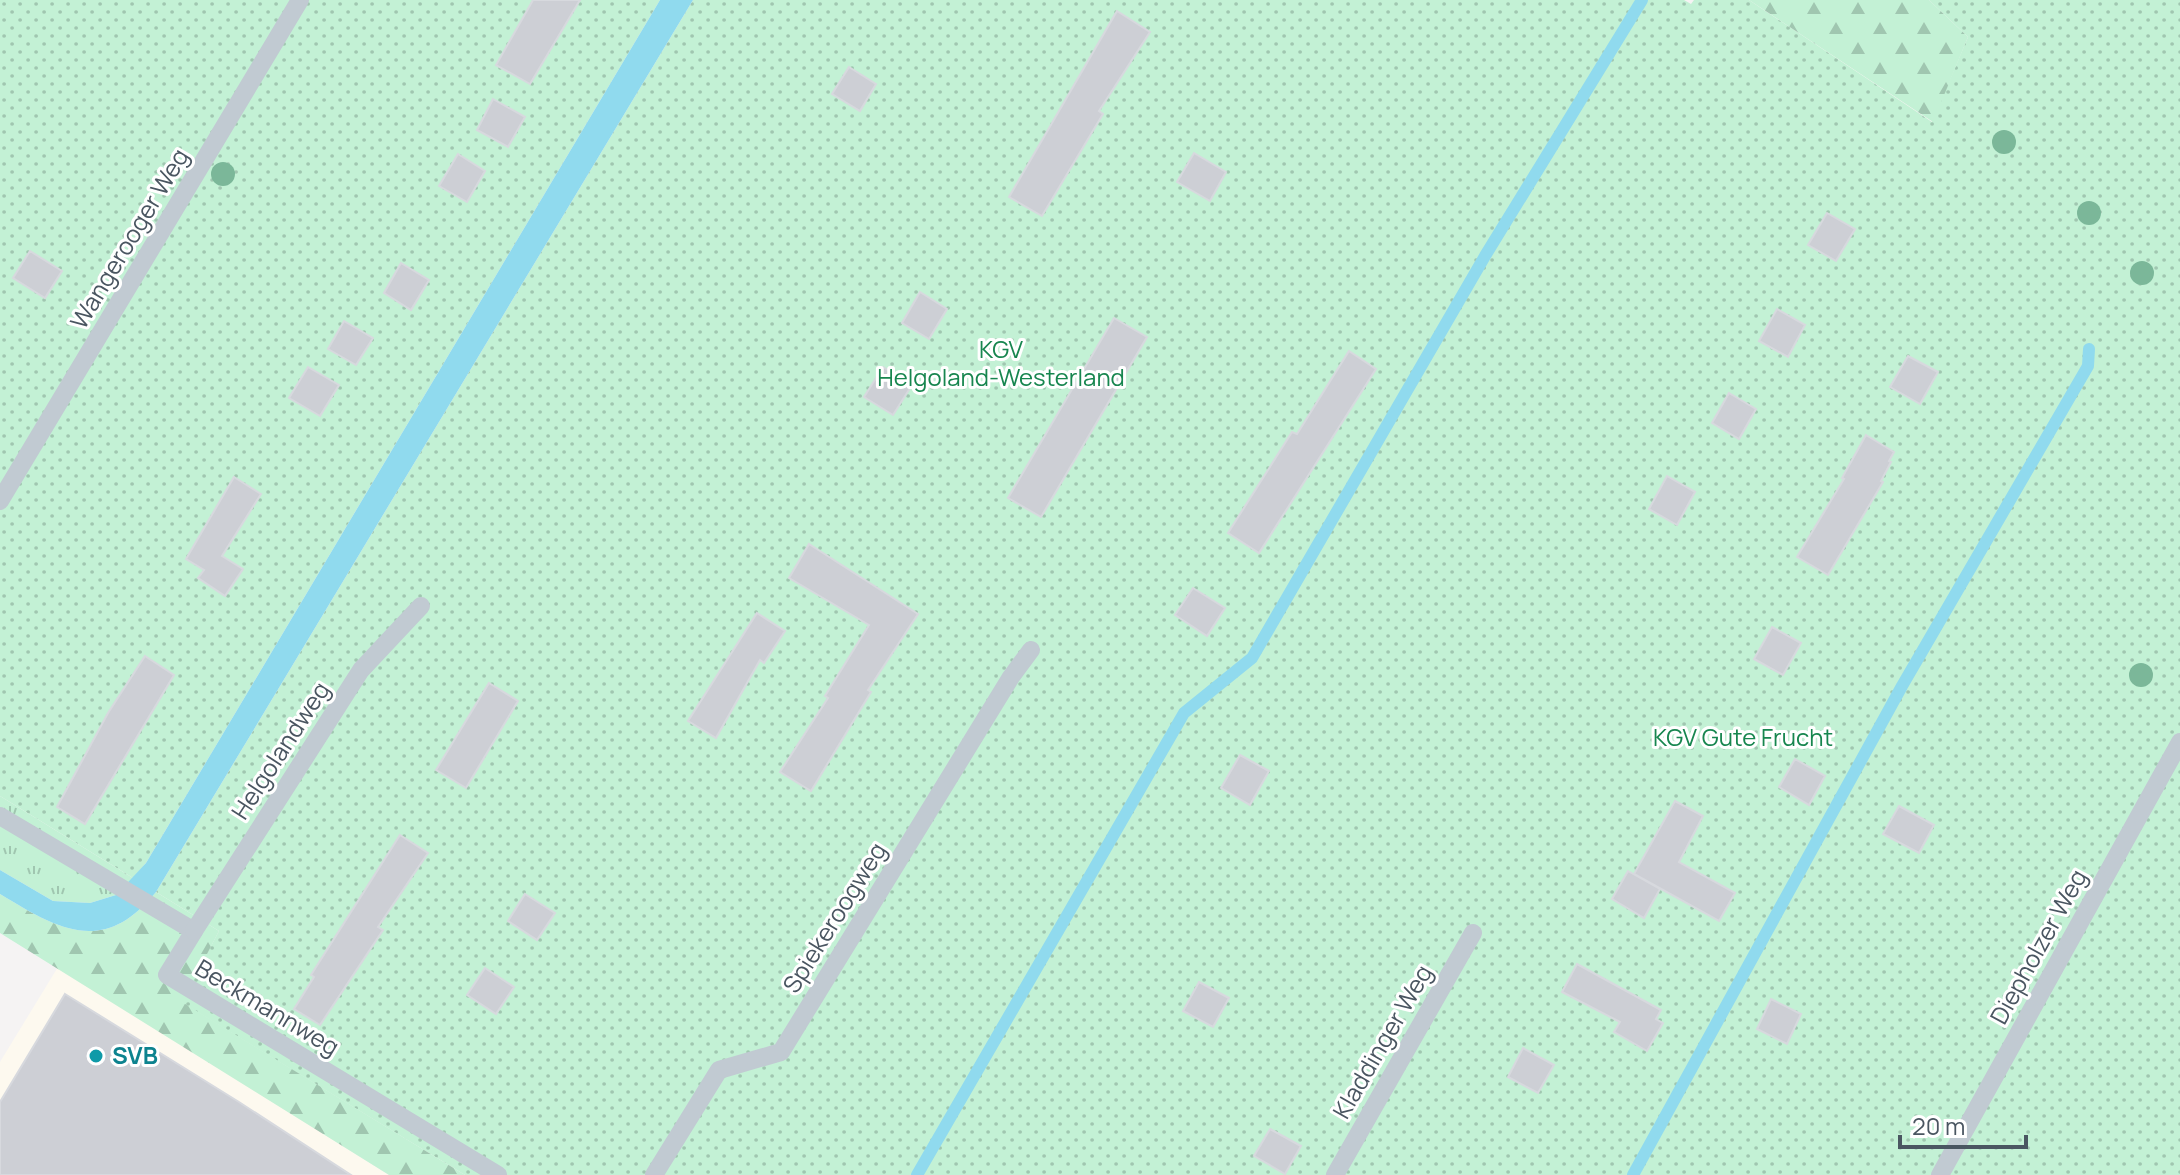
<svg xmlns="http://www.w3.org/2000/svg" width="2180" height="1175" viewBox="0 0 2180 1175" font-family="Manrope,sans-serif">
<defs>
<pattern id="grass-dots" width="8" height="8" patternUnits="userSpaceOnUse" patternTransform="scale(2)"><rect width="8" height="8" fill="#c3f1d5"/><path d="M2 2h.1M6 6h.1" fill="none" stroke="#a0c6b0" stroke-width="1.8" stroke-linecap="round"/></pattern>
<pattern id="forest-firs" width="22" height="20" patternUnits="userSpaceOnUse" patternTransform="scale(2)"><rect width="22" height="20" fill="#c3f1d5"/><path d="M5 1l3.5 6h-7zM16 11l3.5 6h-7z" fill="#a0c6b0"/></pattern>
<pattern id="park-tufts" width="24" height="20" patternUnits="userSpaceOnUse" patternTransform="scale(2)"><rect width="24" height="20" fill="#c3f1d5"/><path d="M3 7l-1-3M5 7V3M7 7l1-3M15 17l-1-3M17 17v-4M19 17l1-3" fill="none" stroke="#a0c6b0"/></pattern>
</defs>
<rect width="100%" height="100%" fill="#f5f3f3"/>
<polygon fill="#fdf9ef" points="58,967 389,1175 0,1175 0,1062"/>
<g fill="url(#grass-dots)">
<polygon points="0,0 660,0 146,863 133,878 0,796"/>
<polygon points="693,0 1684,0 1691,4 1694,0 1749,0 1932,122 1968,37 1929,0 2180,0 2180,1175 465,1175 181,1002 219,931 156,892"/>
</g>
<g fill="url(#forest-firs)">
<polygon points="1749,0 1929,0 1968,37 1933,122"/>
<path d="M156,892L219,931L182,1002L465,1175H389L0,933V894C59,930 104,956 156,892Z"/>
</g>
<polygon fill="url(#park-tufts)" points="0,796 133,878 116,895 90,903 53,901 0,870"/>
<path fill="#90daee" d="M660,0H693L156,892C104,956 59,930 0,894V870L53,901L90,903L116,895L146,863Z"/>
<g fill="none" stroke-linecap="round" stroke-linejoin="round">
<g stroke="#90daee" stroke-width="12">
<polyline points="917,1175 1184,713 1252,658 1485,256 1642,0"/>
<polyline points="1633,1175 1902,686 2088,366 2089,349"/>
</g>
</g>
<g fill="#cdcfd5" stroke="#d7d9de" stroke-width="2">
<polygon points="533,0 580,0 530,84 496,65"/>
<polygon points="1117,11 1150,32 1099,111 1103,114 1042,216 1009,197"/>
<polygon points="849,67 876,84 860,111 832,94"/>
<polygon points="493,99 525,117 508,147 477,130"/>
<polygon points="1194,153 1226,172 1210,201 1177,182"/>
<polygon points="458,154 485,171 467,202 439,186"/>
<polygon points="1827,213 1855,229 1836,261 1808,245"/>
<polygon points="30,251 62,271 45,298 13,278"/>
<polygon points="401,263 429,280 411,310 384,293"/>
<polygon points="920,292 947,309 929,339 902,323"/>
<polygon points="1777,309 1805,325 1788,357 1759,341"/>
<polygon points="1114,318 1147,337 1041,517 1008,498"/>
<polygon points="344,321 373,338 356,365 328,349"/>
<polygon points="1349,351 1376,369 1259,553 1228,533 1292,432 1297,434"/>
<polygon points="1908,356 1938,372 1920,404 1890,387"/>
<polygon points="308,367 339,385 320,416 289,398"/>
<polygon points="883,367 912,385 893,415 864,397"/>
<polygon points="1729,393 1756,409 1739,439 1712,423"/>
<polygon points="1866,435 1894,452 1889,461 1891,462 1881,481 1883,482 1828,575 1797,557 1844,479 1842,478"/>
<polygon points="1667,476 1695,492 1677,525 1649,509"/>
<polygon points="234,477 261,494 222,556 243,569 225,596 198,578 204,570 186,559"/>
<polygon points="809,544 918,614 868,690 871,692 811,791 780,772 828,698 825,696 869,625 789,578"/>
<polygon points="1193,588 1225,608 1207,636 1175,615"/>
<polygon points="757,613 785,631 764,663 760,660 716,738 688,721"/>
<polygon points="1772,627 1801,643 1783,675 1754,659"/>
<polygon points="145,656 174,675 85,824 57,807 108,713"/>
<polygon points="489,683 518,701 466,788 436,770"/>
<polygon points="1240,755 1269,771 1250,805 1221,788"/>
<polygon points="1795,759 1825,776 1809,805 1779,787"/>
<polygon points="1675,801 1703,816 1679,862 1735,893 1719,921 1634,874"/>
<polygon points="1899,806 1934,825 1919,853 1883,834"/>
<polygon points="400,835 428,853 378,927 383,930 320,1025 294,1009 314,977 311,975"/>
<polygon points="1628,871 1660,889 1644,918 1612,899"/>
<polygon points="525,894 555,913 537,940 508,921"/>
<polygon points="1577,964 1661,1010 1656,1019 1663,1023 1647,1051 1614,1032 1620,1022 1562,992"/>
<polygon points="485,968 514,987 496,1014 467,995"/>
<polygon points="1199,982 1229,998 1213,1027 1183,1011"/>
<polygon points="65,994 239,1102 351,1175 0,1175 0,1102"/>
<polygon points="1771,999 1801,1014 1787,1044 1757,1029"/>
<polygon points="1523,1048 1554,1065 1538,1093 1508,1077"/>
<polygon points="1270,1129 1301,1146 1285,1174 1254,1156"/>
</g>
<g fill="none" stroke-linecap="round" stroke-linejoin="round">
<g stroke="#c1cad2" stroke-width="18">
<polyline points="0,501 300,0"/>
<polyline points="0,816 194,931 167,975 498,1175"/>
<polyline points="194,931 361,670 421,606"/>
<polyline points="654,1175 719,1070 781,1052 1011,677 1031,650"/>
<polyline points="1335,1175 1473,933"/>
<polyline points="1940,1175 2180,742"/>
</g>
</g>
<g fill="#7bb799">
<circle cx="2004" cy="142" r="12"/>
<circle cx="223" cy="174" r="12"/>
<circle cx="2089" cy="213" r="12"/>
<circle cx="2142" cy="273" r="12"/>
<circle cx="2141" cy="675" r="12"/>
</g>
<circle fill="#0f9aa8" stroke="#fff" stroke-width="3" cx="96" cy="1056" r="8"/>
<g text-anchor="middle" stroke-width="6" stroke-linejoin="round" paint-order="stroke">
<g font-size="24" fill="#4a5661" stroke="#fff">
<text transform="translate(130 239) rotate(-59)" y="8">Wangerooger Weg</text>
<text transform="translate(281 751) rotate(-57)" y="8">Helgolandweg</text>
<text transform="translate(835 918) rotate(-58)" y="8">Spiekeroogweg</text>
<text transform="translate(2039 947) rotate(-61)" y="8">Diepholzer Weg</text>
<text transform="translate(267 1008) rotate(31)" y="8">Beckmannweg</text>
<text transform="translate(1383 1042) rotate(-60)" y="8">Kladdinger Weg</text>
</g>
<g font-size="24" fill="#17864f" stroke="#fff">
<text x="1001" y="358">KGV<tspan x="1001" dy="28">Helgoland-Westerland</tspan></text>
<text x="1743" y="746">KGV Gute Frucht</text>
</g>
<g font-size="24" font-weight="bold" fill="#0d838f" stroke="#fff" text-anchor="start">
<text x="112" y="1064">SVB</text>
</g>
</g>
<path d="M1900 1135v12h126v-12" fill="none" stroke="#4a5661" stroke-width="4"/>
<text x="1912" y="1135" font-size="24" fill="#4a5661" stroke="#ffffff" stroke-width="6" paint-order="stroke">20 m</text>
</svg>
